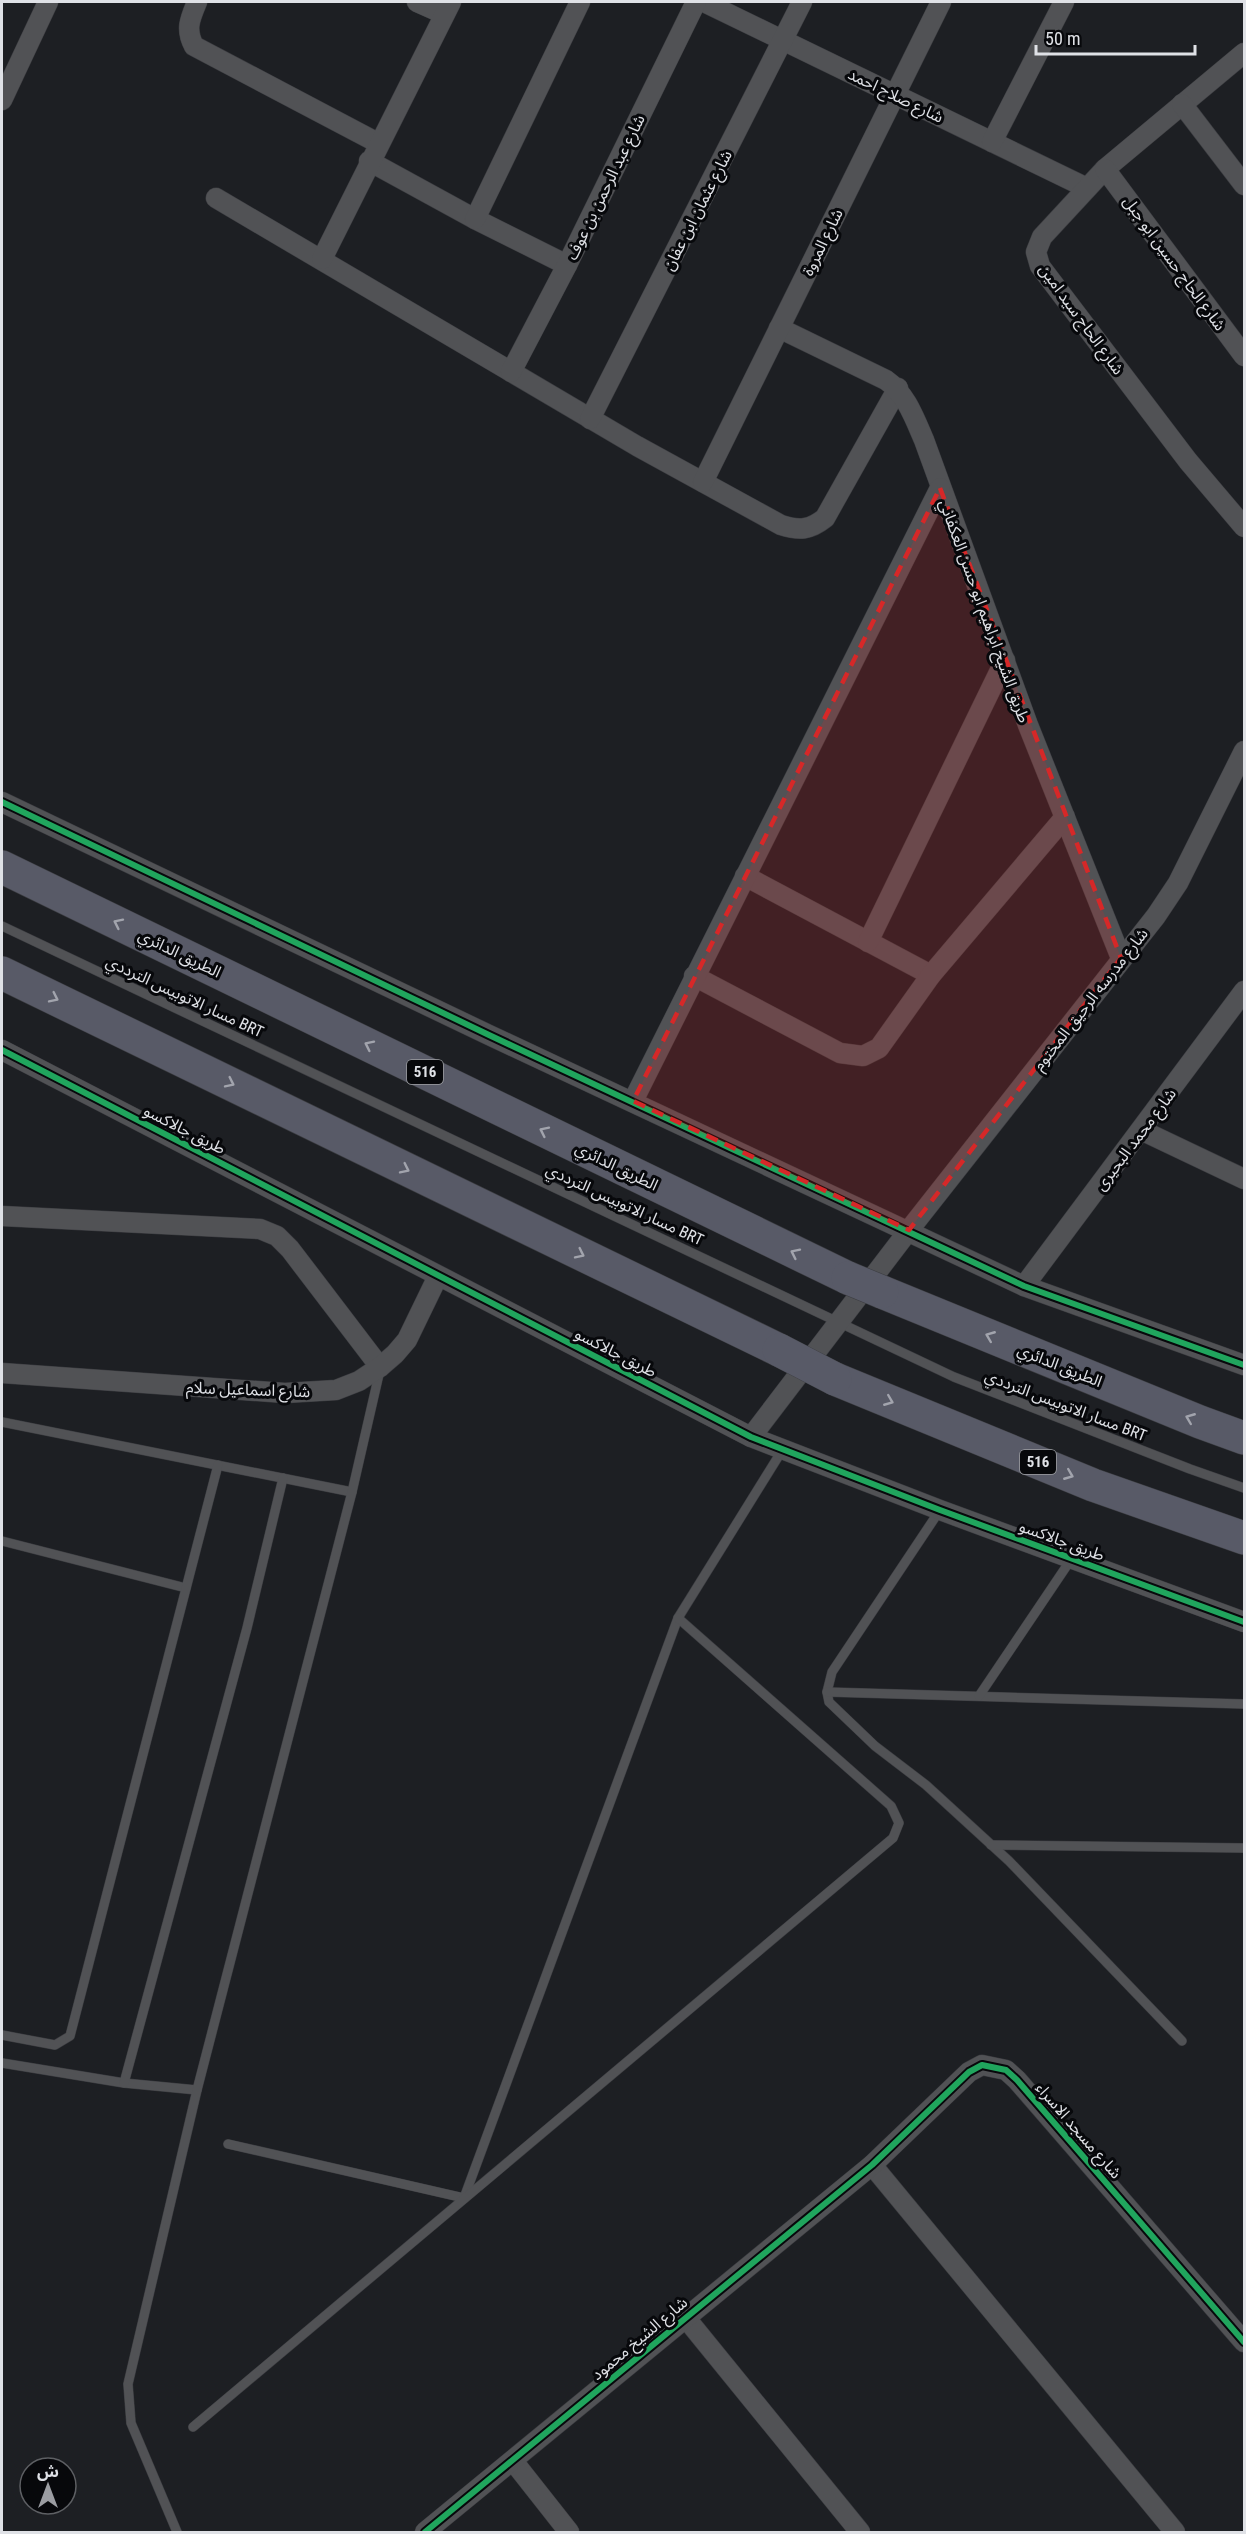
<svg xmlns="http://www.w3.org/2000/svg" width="1246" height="2534" viewBox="0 0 1246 2534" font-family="'Roboto Condensed','Noto Sans Arabic',sans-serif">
<rect width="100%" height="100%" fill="#1d1f23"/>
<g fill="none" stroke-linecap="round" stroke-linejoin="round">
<g stroke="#3b3c40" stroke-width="10">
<g id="lane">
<polyline points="2,926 954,1377 1190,1469 1244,1488"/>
<polyline points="2,1422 352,1492"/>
<polyline points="940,1510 832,1672 827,1692 829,1702 875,1746 926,1785 1009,1861 1182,2041"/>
<polyline points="2,1541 186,1588"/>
<polyline points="827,1692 1244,1704"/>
<polyline points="979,1696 1072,1558"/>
<polyline points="991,1845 1244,1848"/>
<polyline points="2,2035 55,2045 70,2036 218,1465"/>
<polyline points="2,2063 124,2083 197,2090"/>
<polyline points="124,2083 247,1628 283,1478"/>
<polyline points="228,2144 464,2198 678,1618 783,1449"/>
<polyline points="193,2427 893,1838 899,1823 891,1806 678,1618"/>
<polyline points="177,2532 131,2423 128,2384 197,2090 352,1492 380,1370"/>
</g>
</g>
<g stroke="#3b3c40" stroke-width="21">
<g id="street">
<path d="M197,2C190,19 185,29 194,46L378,143"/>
<polyline points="417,2 444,14"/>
<polyline points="704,2 1087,188"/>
<polyline points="1244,53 1105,169 1042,237 1036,252 1040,266 1188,461 1244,527"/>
<polyline points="2,100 48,2"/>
<polyline points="1182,104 1244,185"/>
<polyline points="992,142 1064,2"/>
<polyline points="369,161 475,219 567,265"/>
<polyline points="1105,169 1244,356"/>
<path d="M216,198L637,446L781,525C799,531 810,530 825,518L898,388"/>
<polyline points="475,219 580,2"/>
<polyline points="322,259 451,2"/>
<path d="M779,328L886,380C906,394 914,417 924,440L1028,725L1121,958"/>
<polyline points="511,372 567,265 696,2"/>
<polyline points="590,419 802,2"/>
<polyline points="703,482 941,2"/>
<polyline points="2,802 489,1035 1024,1286 1244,1365"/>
<polyline points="745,876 931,975"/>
<polyline points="868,942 1005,660"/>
<polyline points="694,976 840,1053 863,1056 879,1048 931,975 1065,817"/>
<polyline points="2,1050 751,1437 940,1510 1244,1622"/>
<polyline points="633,1101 940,488"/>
<polyline points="1141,1130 1244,1179"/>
<polyline points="2,1216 260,1229 277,1236 290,1249 380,1367"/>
<polyline points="1024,1286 1244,991"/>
<polyline points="2,1373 285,1393 336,1390 359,1381 380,1367 395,1354 407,1340 438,1276"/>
<polyline points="751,1437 909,1230 1156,916 1178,883 1244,751"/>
<polyline points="872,2165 1175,2532"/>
<polyline points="685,2317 860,2532"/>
<polyline points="513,2461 569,2532"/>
<polyline points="425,2532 872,2165 969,2072 982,2065 1006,2070 1017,2080 1244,2342"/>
</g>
</g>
<g stroke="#3b3c40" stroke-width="34">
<g id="highway">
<polyline points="2,867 848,1278"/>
<polyline points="2,973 779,1350"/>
<polyline points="882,1292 1200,1422 1244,1438"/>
<polyline points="835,1379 1093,1485 1244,1538"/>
</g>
</g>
<use href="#lane" stroke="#515255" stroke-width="9"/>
<use href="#street" stroke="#515255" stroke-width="20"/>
<use href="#highway" stroke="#585a67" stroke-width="33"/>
<g stroke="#3b3c40" stroke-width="34" stroke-linecap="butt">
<g id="highway-bridge">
<polyline points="848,1278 882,1292"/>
<polyline points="779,1350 835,1379"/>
</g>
</g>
<use href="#highway-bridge" stroke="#585a67" stroke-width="33"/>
<g stroke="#07080b" stroke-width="10">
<g id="cycleway">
<polyline points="2,802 489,1035 1024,1286 1244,1365"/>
<polyline points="2,1050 751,1437 940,1510 1244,1622"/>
<polyline points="425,2532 872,2165 969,2072 982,2065 1006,2070 1017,2080 1244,2342"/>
</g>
</g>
<use href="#cycleway" stroke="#20a55d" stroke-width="6"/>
</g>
<defs><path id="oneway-chevron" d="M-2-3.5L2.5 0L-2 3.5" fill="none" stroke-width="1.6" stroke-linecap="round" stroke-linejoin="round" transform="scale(1.5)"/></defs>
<g stroke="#a2a4ad">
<use href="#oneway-chevron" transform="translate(118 923) rotate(-154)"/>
<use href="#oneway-chevron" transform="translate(54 998) rotate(26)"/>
<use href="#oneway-chevron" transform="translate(369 1045) rotate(-154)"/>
<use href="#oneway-chevron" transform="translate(230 1083) rotate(26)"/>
<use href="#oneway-chevron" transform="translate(544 1131) rotate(-154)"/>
<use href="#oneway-chevron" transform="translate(405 1169) rotate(26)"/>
<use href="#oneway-chevron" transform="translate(795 1253) rotate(-154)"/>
<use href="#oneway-chevron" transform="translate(580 1254) rotate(26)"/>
<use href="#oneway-chevron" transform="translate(990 1336) rotate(-158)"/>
<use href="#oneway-chevron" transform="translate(889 1401) rotate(22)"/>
<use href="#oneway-chevron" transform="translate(1190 1418) rotate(-158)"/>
<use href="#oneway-chevron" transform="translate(1069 1475) rotate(22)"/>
</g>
<path fill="#d62828" fill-opacity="0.2" stroke="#d62828" stroke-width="4.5" stroke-dasharray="12 8" stroke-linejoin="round" d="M940,488L1121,958L909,1230L633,1101Z"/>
<g text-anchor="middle" stroke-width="6" stroke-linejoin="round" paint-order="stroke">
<g fill="#07080b" stroke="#9ea0a4" stroke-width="1.5">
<rect x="407" y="1060" width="36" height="24" rx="4.5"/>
<rect x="1020" y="1450" width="36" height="24" rx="4.5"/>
</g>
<g font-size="15" font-weight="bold" fill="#dfe1e6">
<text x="425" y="1077">516</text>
<text x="1038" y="1467">516</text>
</g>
<g font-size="16" fill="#dfe1e6" stroke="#07080b">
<text transform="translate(896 95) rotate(26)" y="6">شارع صلاح احمد</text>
<text transform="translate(605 187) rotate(-64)" y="6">شارع عبد الرحمن بن عوف</text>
<text transform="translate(697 210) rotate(-63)" y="6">شارع عثمان ابن عفان</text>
<text transform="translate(822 242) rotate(-64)" y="6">شارع المروة</text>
<text transform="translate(1175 263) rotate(54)" y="6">شارع الحاج حسين ابو جبل</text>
<text transform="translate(1082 319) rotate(54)" y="6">شارع الحاج سيد امين</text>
<text transform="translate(985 611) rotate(70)" y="6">طريق الشيخ ابراهيم ابو حسن العكفاني</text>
<text transform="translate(180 953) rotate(26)" y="6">الطريق الدائري</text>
<text transform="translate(185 996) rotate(25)" y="6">مسار الاتوبيس الترددي BRT</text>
<text transform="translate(1090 999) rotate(-52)" y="6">شارع مدرسه الرحيق المختوم</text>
<text transform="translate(185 1129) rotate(27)" y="6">طريق جالاكسو</text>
<text transform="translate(1135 1139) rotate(-53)" y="6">شارع محمد البحيرى</text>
<text transform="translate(617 1166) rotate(26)" y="6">الطريق الدائري</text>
<text transform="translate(625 1204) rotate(25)" y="6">مسار الاتوبيس الترددي BRT</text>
<text transform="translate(616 1352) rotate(27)" y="6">طريق جالاكسو</text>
<text transform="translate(1060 1365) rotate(22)" y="6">الطريق الدائري</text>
<text transform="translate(248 1389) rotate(2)" y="6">شارع اسماعيل سلام</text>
<text transform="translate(1066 1405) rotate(21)" y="6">مسار الاتوبيس الترددي BRT</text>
<text transform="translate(1062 1540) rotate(20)" y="6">طريق جالاكسو</text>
<text transform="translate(1079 2130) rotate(49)" y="6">شارع مسجد الاسراء</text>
<text transform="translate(639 2338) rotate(-40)" y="6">شارع الشيخ محمود</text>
</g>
</g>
<rect width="1246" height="2534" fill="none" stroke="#dfe1e6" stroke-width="6"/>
<g transform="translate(48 2486)"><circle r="28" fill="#07080b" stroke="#5d5f63" stroke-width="1.5"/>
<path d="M0-4.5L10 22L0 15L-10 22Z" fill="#9b9da2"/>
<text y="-9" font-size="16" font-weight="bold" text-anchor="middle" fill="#dfe1e6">ش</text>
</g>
<path d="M1036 45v9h159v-9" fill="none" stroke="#dfe1e6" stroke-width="3"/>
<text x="1045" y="45" font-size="18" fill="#dfe1e6" stroke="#07080b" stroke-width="4.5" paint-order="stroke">50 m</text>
</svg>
